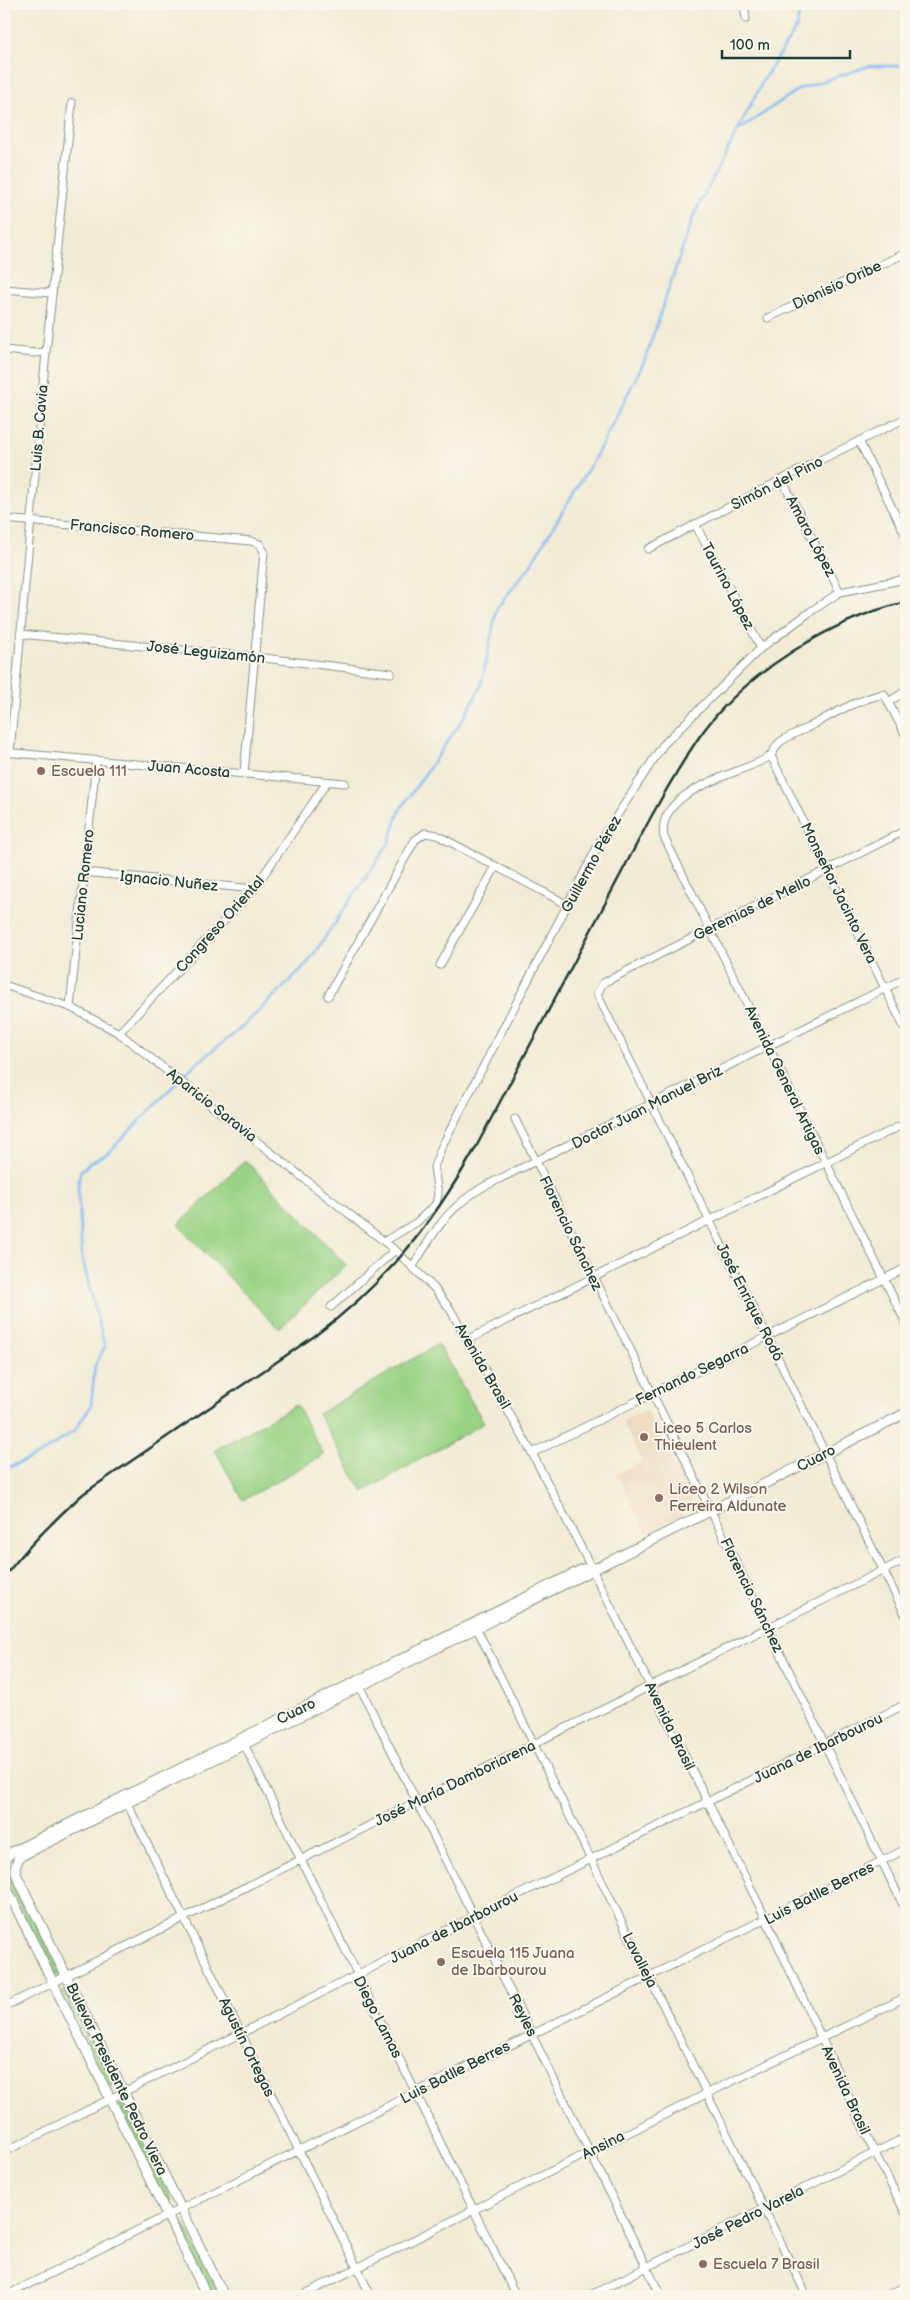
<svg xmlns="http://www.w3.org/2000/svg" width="910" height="2300" viewBox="0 0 910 2300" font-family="'Balsamiq Sans',sans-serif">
<rect width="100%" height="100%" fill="#fbf7ec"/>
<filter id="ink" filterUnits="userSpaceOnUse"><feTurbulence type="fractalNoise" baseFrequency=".02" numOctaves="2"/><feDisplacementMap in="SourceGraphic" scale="10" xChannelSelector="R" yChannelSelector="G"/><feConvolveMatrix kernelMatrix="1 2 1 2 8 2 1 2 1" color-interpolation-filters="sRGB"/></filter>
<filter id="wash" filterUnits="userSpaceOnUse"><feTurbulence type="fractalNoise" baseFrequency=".0096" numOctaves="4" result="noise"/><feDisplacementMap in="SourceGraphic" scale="20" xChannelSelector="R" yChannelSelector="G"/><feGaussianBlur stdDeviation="1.12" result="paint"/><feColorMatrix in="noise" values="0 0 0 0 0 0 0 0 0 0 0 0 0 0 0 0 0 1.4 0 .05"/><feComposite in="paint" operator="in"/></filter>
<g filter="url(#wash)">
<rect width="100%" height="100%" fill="#f2ecd6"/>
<polygon fill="#edd7ba" points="646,1410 695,1508 646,1533 617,1474 642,1462 622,1421"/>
<g fill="#9ad385" stroke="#5c885c">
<polygon points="245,1160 346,1265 279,1329 178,1225"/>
<polygon points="438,1344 484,1423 363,1492 318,1414"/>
<polygon points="296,1405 324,1455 243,1500 215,1450"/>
<polygon points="9,1867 60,1972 58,1976 54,1975 7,1882 6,1872"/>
<polygon points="65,1990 69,1991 114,2083 112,2087 109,2086 63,1993"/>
<polygon points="121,2104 125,2105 172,2200 170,2204 166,2204 119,2107"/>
<polygon points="180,2223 184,2224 220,2296 212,2296 178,2226"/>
</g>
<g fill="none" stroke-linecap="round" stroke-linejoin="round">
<g stroke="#82bbf3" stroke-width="2.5">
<polyline points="739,130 799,89 869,66 899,66"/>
<polyline points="4,1469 39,1455 74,1431 91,1406 95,1365 105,1347 82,1258 78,1188 80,1172 89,1163 108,1153 194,1065 240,1029 307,964 389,843 400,810 465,716 481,686 497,608 529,567 596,456 644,362 693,217 764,79 797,27 800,4"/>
</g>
</g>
</g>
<g filter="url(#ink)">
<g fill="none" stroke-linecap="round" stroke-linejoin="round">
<g stroke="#889485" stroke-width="9">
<g id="minor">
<polyline points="744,4 746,19"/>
<polyline points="4,289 51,293"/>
<polyline points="768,318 906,253"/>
<polyline points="4,350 34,353 46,352"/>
<polyline points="859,441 906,536"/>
<polyline points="782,480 840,592"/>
<polyline points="4,519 251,541 260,544 264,552 244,774"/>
<polyline points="695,524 761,648"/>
<polyline points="648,549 812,464 906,418"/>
<polyline points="20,634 255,657 391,673"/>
<polyline points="890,701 906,691"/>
<path d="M906,736L884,694C856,700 833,714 807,728C799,732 788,736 780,742C775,746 774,753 769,757C739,775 655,789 664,837L906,1323"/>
<polyline points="4,752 345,783"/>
<polyline points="10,752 46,352 72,103"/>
<polyline points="771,756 906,1031"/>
<polyline points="906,830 603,983 597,994 906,1616"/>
<polyline points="84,872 254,889"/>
<polyline points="440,965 496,866"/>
<polyline points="4,985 70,1007 119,1033 395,1250 434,1288 450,1309 532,1453 592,1569 766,1919 875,2153 906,2214"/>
<polyline points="328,996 415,840 425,833 437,835 568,905"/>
<polyline points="70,1007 96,762"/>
<polyline points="119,1033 254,889 327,782"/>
<polyline points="515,1119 711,1511 906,1911"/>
<polyline points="385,1241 417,1222 436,1204 438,1194 434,1167 442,1146 601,840 663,745 761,648 810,612 840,592 906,579"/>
<path d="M413,1266C435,1231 446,1209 483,1187L906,978"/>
<polyline points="331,1307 395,1250"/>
<polyline points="469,1339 906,1123"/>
<polyline points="532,1453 906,1268"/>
<polyline points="475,1625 807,2296"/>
<polyline points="358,1683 661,2296"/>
<polyline points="242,1740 516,2296"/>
<polyline points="125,1799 371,2296"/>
<polyline points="4,2007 906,1559"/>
<polyline points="4,2152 473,1917 906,1704"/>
<polyline points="5,2296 906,1849"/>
<polyline points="301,2296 706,2094 906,1997"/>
<polyline points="589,2296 906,2137"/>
<polyline points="886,2296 906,2286"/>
</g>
</g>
<g stroke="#889485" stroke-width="11">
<g id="tertiary">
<polyline points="903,4 906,16"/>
<polyline points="4,1859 12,1852 583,1569 592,1569"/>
<polyline points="4,1883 207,2296"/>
<polyline points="224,2296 17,1876 15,1868 19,1857 906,1413"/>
</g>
</g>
<use href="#minor" stroke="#fff" stroke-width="7"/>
<use href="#tertiary" stroke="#fff" stroke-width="9"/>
<path stroke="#1f3d34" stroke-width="2.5" d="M4,1577C28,1546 54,1520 83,1494L316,1335C387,1282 431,1225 475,1149L651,817C667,788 683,760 702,733C747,672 832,619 906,602"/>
</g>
</g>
<g fill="#8d6e63" stroke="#fbf7ec" stroke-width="2">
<circle cx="41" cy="771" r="5"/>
<circle cx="644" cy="1437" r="5"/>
<circle cx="659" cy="1498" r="5"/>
<circle cx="441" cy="1962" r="5"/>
<circle cx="703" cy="2264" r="5"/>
</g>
<g text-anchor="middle" stroke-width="4" stroke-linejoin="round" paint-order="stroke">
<g font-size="15" fill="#1f3d34" stroke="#fbf7ec">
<text transform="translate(837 285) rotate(-25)" y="5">Dionisio Oribe</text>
<text transform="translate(39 428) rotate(-85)" y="5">Luis B. Cavia</text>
<text transform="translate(777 483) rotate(-27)" y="5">Simón del Pino</text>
<text transform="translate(132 530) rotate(5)" y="5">Francisco Romero</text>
<text transform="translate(811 536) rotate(62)" y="5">Amaro López</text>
<text transform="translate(728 586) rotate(62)" y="5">Taurino López</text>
<text transform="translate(206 652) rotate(6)" y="5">José Leguizamón</text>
<text transform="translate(189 769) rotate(5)" y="5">Juan Acosta</text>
<text transform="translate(591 864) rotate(-61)" y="5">Guillermo Pérez</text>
<text transform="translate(169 881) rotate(6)" y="5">Ignacio Nuñez</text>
<text transform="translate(83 885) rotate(-84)" y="5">Luciano Romero</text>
<text transform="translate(839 893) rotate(64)" y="5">Monseñor Jacinto Vera</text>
<text transform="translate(752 908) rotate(-26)" y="5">Geremias de Mello</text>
<text transform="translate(220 924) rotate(-48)" y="5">Congreso Oriental</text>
<text transform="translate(785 1080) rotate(64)" y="5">Avenida General Artigas</text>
<text transform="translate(212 1105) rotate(38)" y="5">Aparicio Saravia</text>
<text transform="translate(647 1107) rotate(-27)" y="5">Doctor Juan Manuel Briz</text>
<text transform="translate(571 1233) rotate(64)" y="5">Florencio Sánchez</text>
<text transform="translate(750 1302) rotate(63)" y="5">José Enrique Rodó</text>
<text transform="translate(483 1366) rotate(60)" y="5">Avenida Brasil</text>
<text transform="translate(692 1374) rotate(-26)" y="5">Fernando Segarra</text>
<text transform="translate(816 1458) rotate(-27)" y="5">Cuaro</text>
<text transform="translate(752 1595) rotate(64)" y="5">Florencio Sánchez</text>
<text transform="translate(296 1711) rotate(-26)" y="5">Cuaro</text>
<text transform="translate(670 1726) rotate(64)" y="5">Avenida Brasil</text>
<text transform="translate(818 1748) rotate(-26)" y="5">Juana de Ibarbourou</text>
<text transform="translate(455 1783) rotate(-26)" y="5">José María Damboriarena</text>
<text transform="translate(819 1893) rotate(-27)" y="5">Luis Batlle Berres</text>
<text transform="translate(454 1927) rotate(-27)" y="5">Juana de Ibarbourou</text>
<text transform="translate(640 1960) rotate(63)" y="5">Lavalleja</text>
<text transform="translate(523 2015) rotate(63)" y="5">Reyles</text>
<text transform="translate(378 2017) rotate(63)" y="5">Diego Lamas</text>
<text transform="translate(247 2047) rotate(64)" y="5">Agustín Ortegas</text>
<text transform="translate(455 2072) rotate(-27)" y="5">Luis Batlle Berres</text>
<text transform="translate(117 2079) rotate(64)" y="5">Bulevar Presidente Pedro Viera</text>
<text transform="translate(846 2090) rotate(65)" y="5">Avenida Brasil</text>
<text transform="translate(603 2145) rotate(-27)" y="5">Ansina</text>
<text transform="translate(748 2217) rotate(-27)" y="5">José Pedro Varela</text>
</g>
<g font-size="15" fill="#785e54" stroke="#fbf7ec" text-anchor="start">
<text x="51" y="776">Escuela 111</text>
<text x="654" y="1433">Liceo 5 Carlos<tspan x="654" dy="17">Thieulent</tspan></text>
<text x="669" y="1494">Liceo 2 Wilson<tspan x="669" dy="17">Ferreira Aldunate</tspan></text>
<text x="451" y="1958">Escuela 115 Juana<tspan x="451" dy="17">de Ibarbourou</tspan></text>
<text x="713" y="2269">Escuela 7 Brasil</text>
</g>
</g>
<rect width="910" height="2300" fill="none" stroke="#fbf7ec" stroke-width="20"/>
<path d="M722 50v8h128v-8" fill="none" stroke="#1f3d34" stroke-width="2.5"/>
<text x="730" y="50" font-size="15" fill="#1f3d34" stroke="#fbf7ec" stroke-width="4" paint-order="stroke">100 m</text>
</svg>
